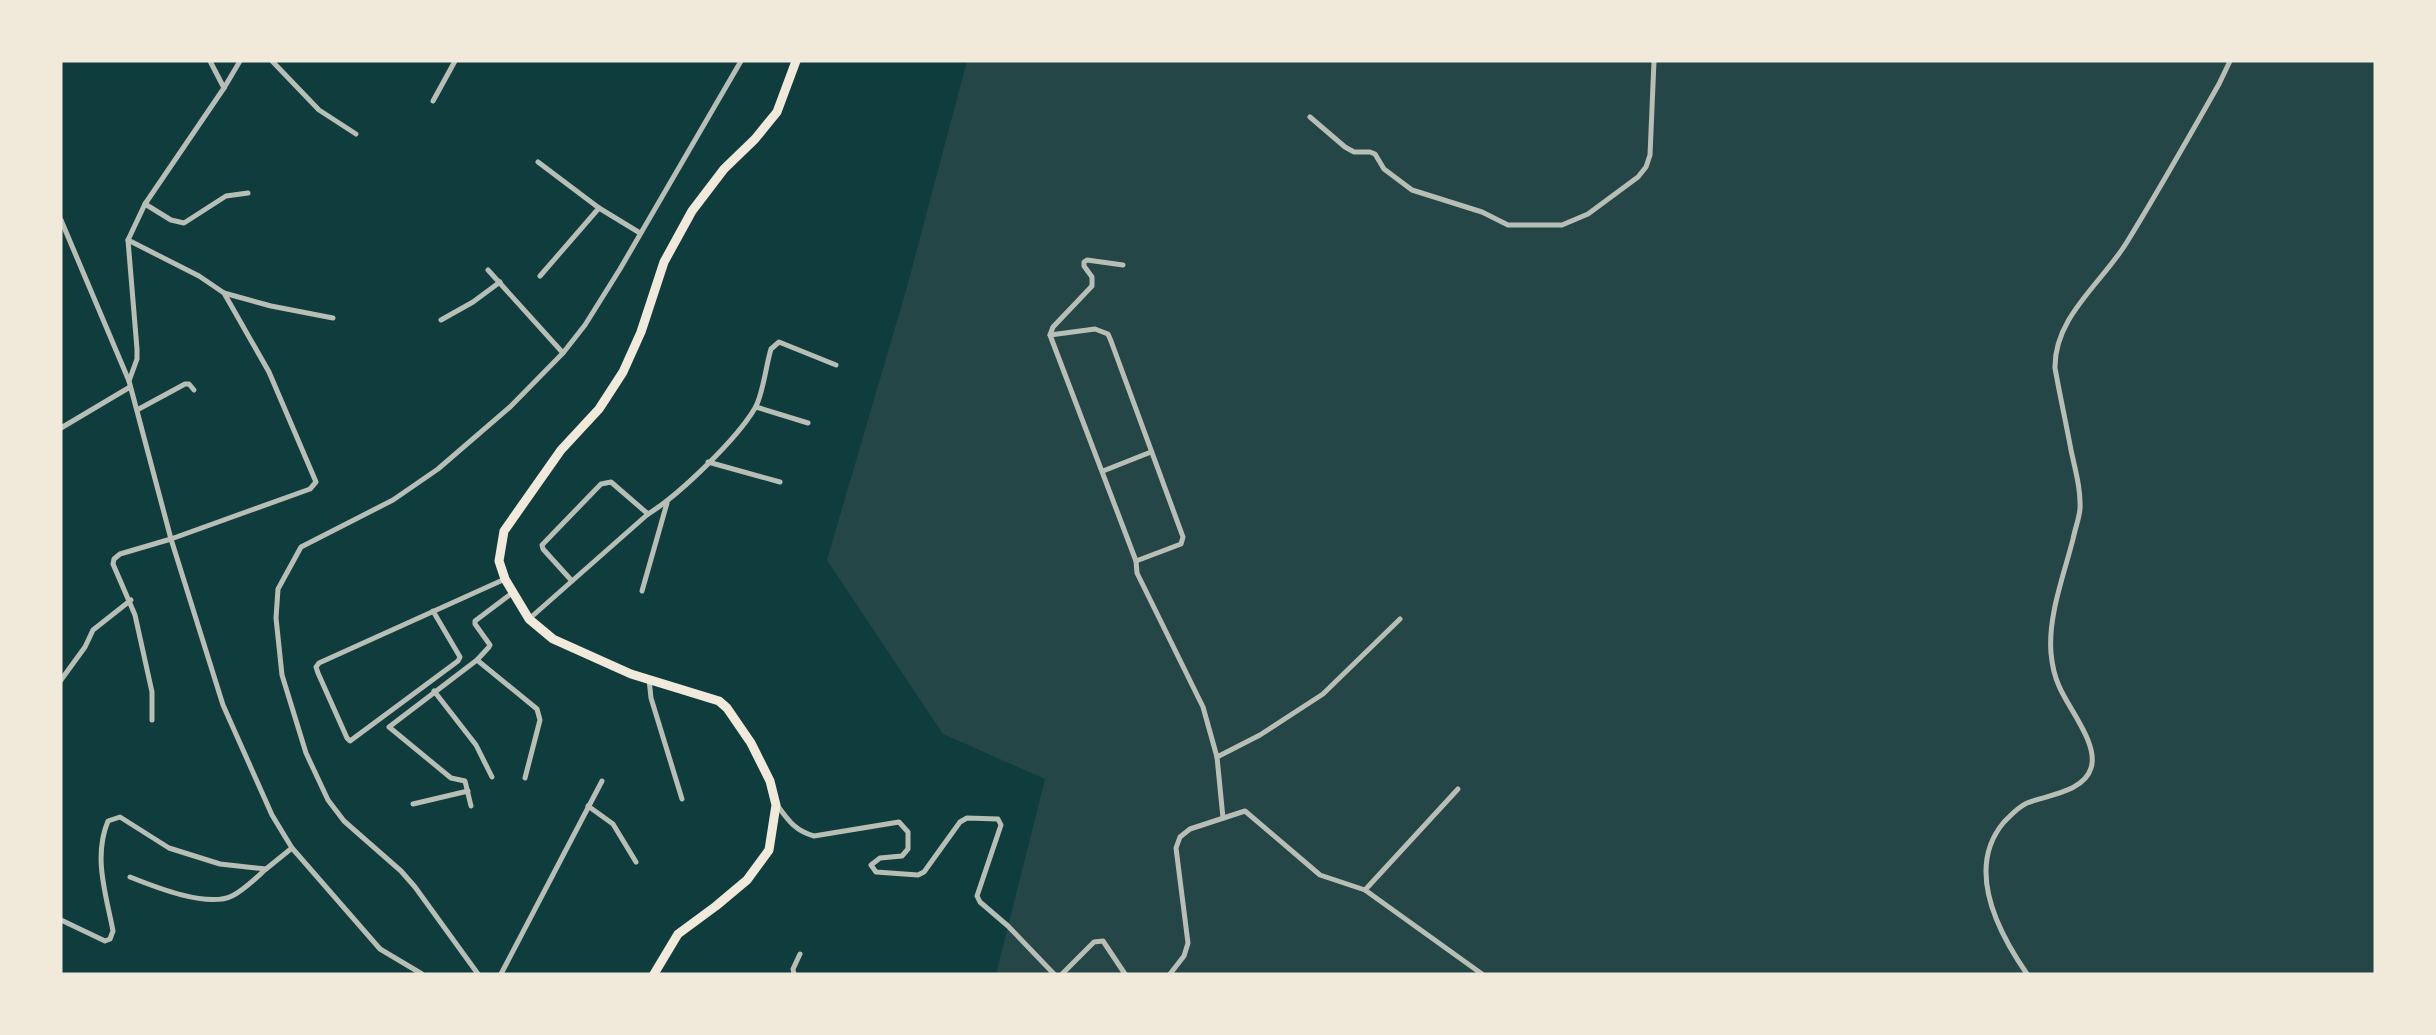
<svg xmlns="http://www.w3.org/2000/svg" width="2436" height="1035" viewBox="0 0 2436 1035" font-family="'Public Sans',sans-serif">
<rect width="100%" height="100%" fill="#0f3d3e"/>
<polygon fill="#244646" points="967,61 2375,61 2375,974 996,974 1045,779 943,734 827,560 907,287"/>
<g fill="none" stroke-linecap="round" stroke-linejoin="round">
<g stroke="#b8beb3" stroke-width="5">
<polyline points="210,61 224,88"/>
<polyline points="272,61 319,110 356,134"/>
<polyline points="433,101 455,61"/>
<polyline points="1310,117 1345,147 1354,152 1370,152 1375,154 1384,169 1412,190 1482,212 1508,225 1562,225 1588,214 1638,177 1646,167 1650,155 1654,61"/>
<polyline points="538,162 599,208 640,233"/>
<polyline points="145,204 171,220 184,223 226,196 248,193"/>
<polyline points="61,220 129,381 171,539 223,705 272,815 292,848 380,949 422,974"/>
<polyline points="128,240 199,276 224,293 271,306 333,318"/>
<polyline points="1123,265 1087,260 1084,262 1084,266 1092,277 1092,286 1053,327 1050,335 1136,561 1137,573 1203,707 1217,757 1223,818"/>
<polyline points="488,270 563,353"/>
<polyline points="540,276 599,208"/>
<polyline points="441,320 473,302 500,282"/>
<polyline points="1050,335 1095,329 1108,334 1111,341 1183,537 1181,544 1136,561"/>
<polyline points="129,381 137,359 137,349 128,240 145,204 224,88 240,61"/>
<polyline points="756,407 808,423"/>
<polyline points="137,410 185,384 189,384 194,390"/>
<polyline points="61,428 130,387"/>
<polyline points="708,462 780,482"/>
<polyline points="1103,471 1151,452"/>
<polyline points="572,581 543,549 542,545 601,484 611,482 648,514"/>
<polyline points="642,591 667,503"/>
<polyline points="433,611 460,657 458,661 350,741 347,738 318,673 316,667 319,663 505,579"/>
<path d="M529,619L648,514C678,496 737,439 755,408C763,395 766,365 771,349L779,342L836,365"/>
<polyline points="477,660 537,709 540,720 525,778"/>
<polyline points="649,679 651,698 682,799"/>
<polyline points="61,680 85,647 93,630 131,600"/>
<polyline points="434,691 476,745 492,777"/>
<polyline points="152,720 152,692 135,615 113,564 114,559 120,554 171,539 310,489 316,482 269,372 224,293"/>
<polyline points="1217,757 1260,735 1323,694 1400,619"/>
<polyline points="413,804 468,791"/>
<path d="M777,805C788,820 795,831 814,836L899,822L908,832V849L902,856L880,858L871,865L876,872L918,875L924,872L960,822L967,818L998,819L1001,825L977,896L980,902L1008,926L1054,974"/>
<polyline points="471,806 465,781 451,778 389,727 477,660 489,647 490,645 475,624 475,621 512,593"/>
<polyline points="588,806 613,824 636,862"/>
<path d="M130,877C155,887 207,908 232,896C244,890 256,878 266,869"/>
<polyline points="1365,890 1458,789"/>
<path d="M61,920L105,941L110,939L113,931C106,894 93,857 108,821L120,817L169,848L220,864L266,869L292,848"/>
<polyline points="478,974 415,887 401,871 344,821 328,800 306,753 282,675 276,618 278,589 301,547 393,500 438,469 510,407 563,353 585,325 620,269 741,61"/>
<polyline points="501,974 602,781"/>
<polyline points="794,974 793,969 800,954"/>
<polyline points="1062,974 1094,942 1103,941 1125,974"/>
<polyline points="1170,974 1184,956 1188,943 1176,848 1180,837 1190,829 1245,811 1320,875 1365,890 1482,974"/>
<path d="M2027,974C1998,932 1965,868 2004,822C2011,815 2018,807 2027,803C2047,795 2084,792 2091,768C2099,744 2068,708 2059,686C2054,675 2052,664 2051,653C2048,615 2064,575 2073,539C2075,529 2079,519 2080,509C2081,489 2075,469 2071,450C2066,423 2060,396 2055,368C2054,317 2102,283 2127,242C2159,190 2189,137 2219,84L2230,61"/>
</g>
<polyline stroke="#f1e9da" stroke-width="9" points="654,974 678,934 716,906 747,880 769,850 776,805 770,781 751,743 727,708 719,701 631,674 553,639 529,619 505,579 499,561 504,531 561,450 599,409 623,372 641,332 664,262 692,211 724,169 755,139 777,112 796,61"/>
</g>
<rect width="2436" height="1035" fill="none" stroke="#f1e9da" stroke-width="125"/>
</svg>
